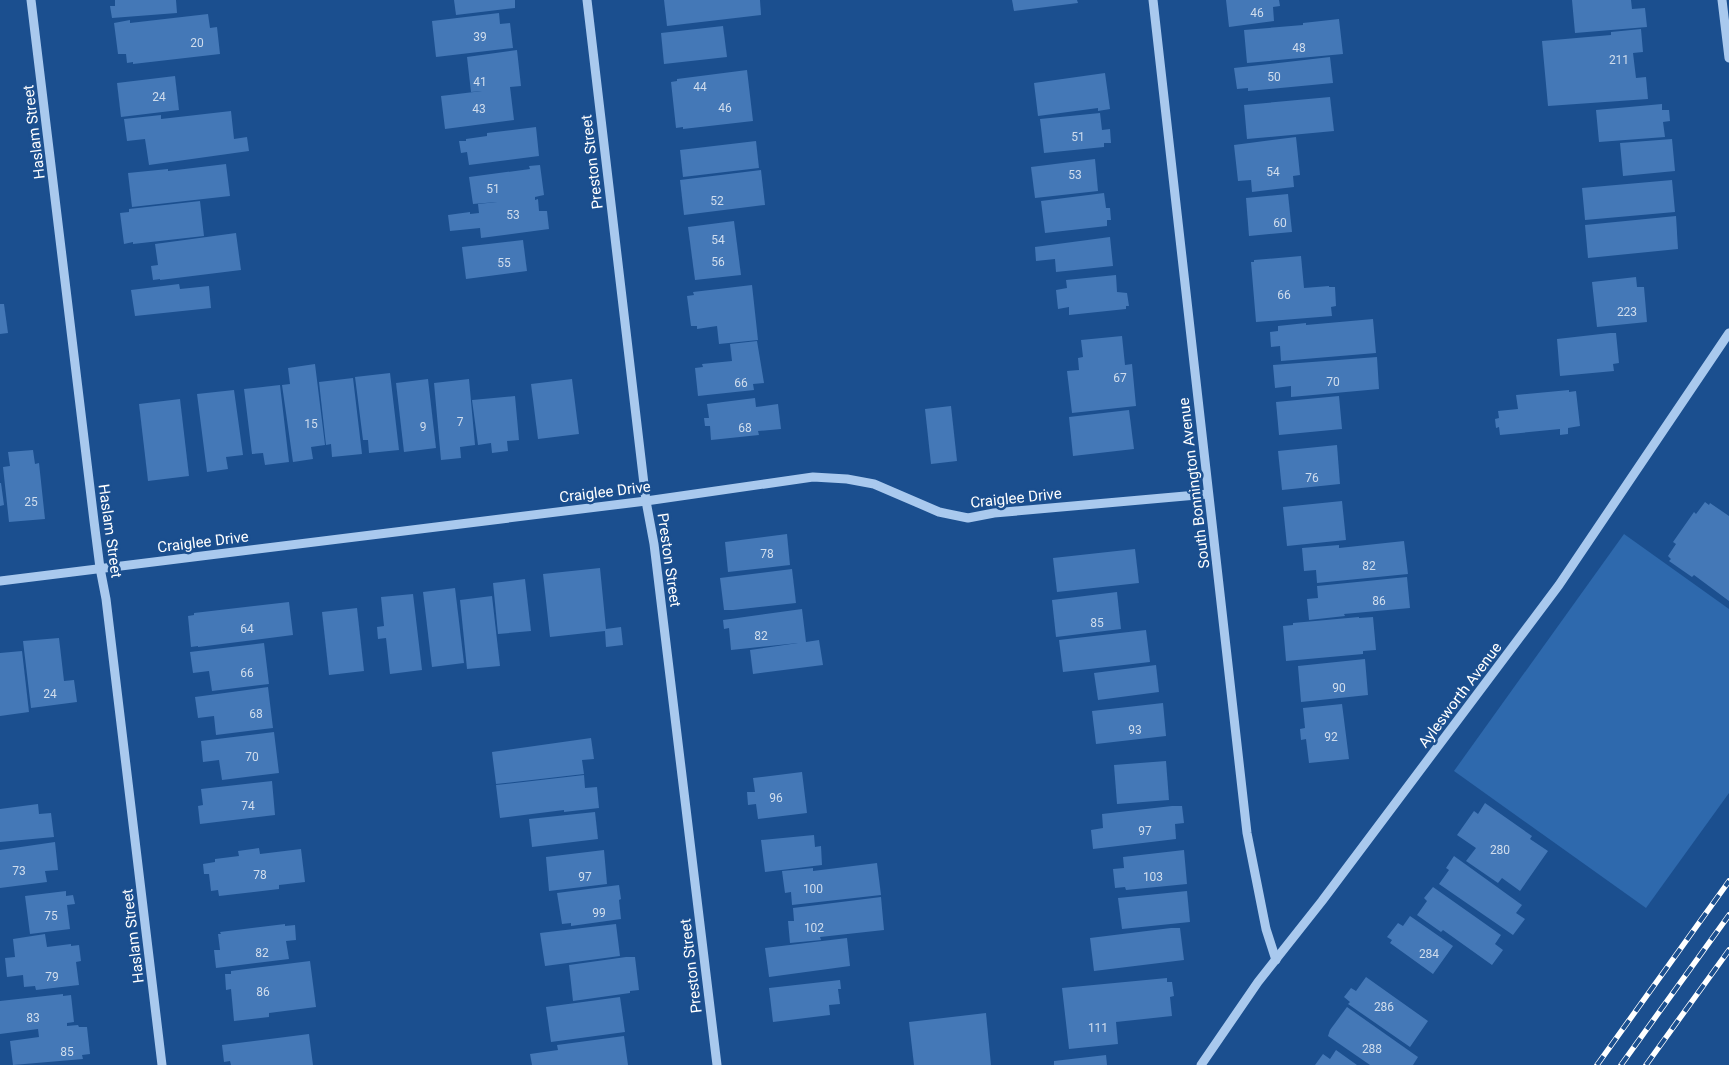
<svg xmlns="http://www.w3.org/2000/svg" width="1729" height="1065" viewBox="0 0 1729 1065" font-family="Roboto,sans-serif">
<rect width="100%" height="100%" fill="#1b4f8f"/>
<polygon fill="#2e69ad" points="1624,534 1729,609 1729,793 1646,908 1454,771"/>
<g fill="#4478b7">
<polygon points="115,0 176,0 177,13 112,18 110,6 115,6"/>
<polygon points="454,0 515,0 515,8 456,15"/>
<polygon points="664,0 760,0 761,15 667,26"/>
<polygon points="1012,0 1077,0 1078,3 1014,11"/>
<polygon points="1226,0 1279,0 1280,6 1273,7 1274,21 1229,27"/>
<polygon points="1572,0 1631,0 1632,9 1645,8 1647,27 1575,33"/>
<polygon points="499,13 500,24 510,23 513,48 436,57 432,21"/>
<polygon points="208,14 210,28 217,27 220,54 133,64 133,62 127,63 126,54 118,54 114,23 130,20 130,23"/>
<polygon points="1339,19 1343,54 1247,63 1244,30 1303,25 1303,23"/>
<polygon points="723,26 727,57 664,64 661,33"/>
<polygon points="1641,29 1643,52 1633,53 1636,78 1646,77 1648,99 1548,106 1542,41 1611,35 1611,32"/>
<polygon points="517,50 521,86 510,87 514,120 445,129 441,96 482,91 471,92 467,57"/>
<polygon points="1330,57 1333,83 1248,91 1248,88 1237,89 1234,68"/>
<polygon points="747,70 753,121 683,129 683,127 676,128 671,82 677,81 677,79"/>
<polygon points="1105,73 1110,109 1098,111 1098,108 1038,116 1034,83"/>
<polygon points="175,76 179,110 121,117 117,83"/>
<polygon points="1330,97 1334,131 1247,139 1244,105"/>
<polygon points="1662,104 1662,110 1669,110 1670,121 1663,122 1665,137 1599,142 1596,110"/>
<polygon points="231,111 234,139 247,137 249,151 149,165 145,139 127,141 124,119 161,115 161,119"/>
<polygon points="1100,113 1102,130 1110,129 1111,143 1104,143 1104,147 1044,153 1040,119"/>
<polygon points="536,127 539,156 469,165 467,152 461,153 459,141 466,141 466,139 487,136 487,133"/>
<polygon points="1296,137 1300,175 1293,176 1294,187 1252,192 1251,180 1238,181 1234,145"/>
<polygon points="1672,139 1675,171 1623,176 1620,143"/>
<polygon points="756,141 759,168 683,177 680,150"/>
<polygon points="1095,159 1098,191 1035,198 1031,167"/>
<polygon points="226,164 230,196 132,207 128,173 168,169 168,171"/>
<polygon points="540,165 544,195 535,197 535,200 538,199 539,211 547,211 549,229 481,238 480,228 450,231 448,215 470,212 470,214 479,213 478,204 497,202 473,204 469,177 530,169 529,166"/>
<polygon points="761,170 765,205 684,215 680,180"/>
<polygon points="1672,180 1675,212 1585,220 1582,188"/>
<polygon points="1104,193 1106,208 1110,208 1111,220 1107,220 1107,226 1045,233 1041,201"/>
<polygon points="1288,194 1292,232 1249,236 1246,198"/>
<polygon points="200,201 204,236 133,244 133,242 124,244 120,213 129,212 129,209"/>
<polygon points="1676,216 1678,249 1588,258 1585,225"/>
<polygon points="734,221 741,275 695,280 688,227"/>
<polygon points="236,233 241,270 160,280 160,279 153,280 151,266 158,265 155,244"/>
<polygon points="1110,237 1113,266 1056,272 1055,259 1036,261 1035,247"/>
<polygon points="523,240 527,271 466,279 462,247"/>
<polygon points="1301,256 1304,288 1329,286 1329,287 1335,287 1336,306 1331,307 1332,316 1256,322 1251,262 1254,262 1254,260"/>
<polygon points="1116,275 1117,292 1127,293 1129,306 1126,306 1126,309 1069,315 1069,307 1058,309 1056,290 1067,288 1066,280"/>
<polygon points="1636,277 1637,287 1644,287 1647,322 1597,327 1592,282"/>
<polygon points="179,284 180,289 209,286 211,308 135,316 131,290"/>
<polygon points="752,285 758,340 719,344 717,326 697,329 697,326 691,326 687,296 694,295 693,292"/>
<polygon points="0,304 4,304 8,333 0,334"/>
<polygon points="1373,319 1376,353 1281,361 1280,346 1271,347 1270,332 1278,331 1278,326 1306,323 1306,325"/>
<polygon points="1610,333 1616,333 1619,363 1613,364 1614,371 1560,376 1557,339"/>
<polygon points="1122,336 1125,365 1132,364 1136,406 1072,413 1067,371 1079,370 1078,358 1083,357 1081,340"/>
<polygon points="757,341 764,383 753,384 754,390 698,396 695,368 703,367 702,364 732,361 730,344"/>
<polygon points="1377,357 1379,389 1291,397 1291,386 1275,388 1273,365"/>
<polygon points="315,364 325,445 311,447 313,459 293,462 282,385 290,384 288,368"/>
<polygon points="390,373 399,450 369,453 368,440 363,440 355,377"/>
<polygon points="353,378 362,454 332,457 331,444 326,445 319,382"/>
<polygon points="428,379 436,448 404,452 396,383"/>
<polygon points="469,379 475,445 460,447 461,458 441,460 434,383"/>
<polygon points="572,379 579,434 538,439 531,384"/>
<polygon points="280,385 289,462 265,465 263,453 252,454 244,389"/>
<polygon points="234,390 243,455 226,457 228,469 207,472 197,394"/>
<polygon points="1569,390 1569,392 1576,391 1580,426 1568,428 1568,434 1560,435 1560,429 1500,435 1499,427 1496,428 1495,419 1499,418 1498,411 1518,409 1516,395"/>
<polygon points="515,396 519,440 507,441 508,451 492,453 491,443 478,445 472,400"/>
<polygon points="1339,396 1342,429 1279,435 1276,402"/>
<polygon points="755,398 756,407 778,404 781,429 758,431 759,435 711,440 710,426 705,426 704,418 709,418 707,404"/>
<polygon points="180,399 189,476 148,481 139,404"/>
<polygon points="951,406 957,461 931,464 925,409"/>
<polygon points="1129,410 1134,449 1073,456 1069,417"/>
<polygon points="1337,445 1340,484 1282,490 1278,451"/>
<polygon points="33,450 35,464 39,463 45,519 9,522 3,467 10,466 8,452"/>
<polygon points="0,483 1,483 4,505 0,506"/>
<polygon points="1342,501 1346,540 1287,546 1283,507"/>
<polygon points="1705,502 1709,505 1710,503 1729,516 1729,601 1694,575 1692,577 1669,561 1671,559 1668,556 1676,544 1673,542 1694,512 1696,514"/>
<polygon points="787,534 790,565 728,572 725,542"/>
<polygon points="1404,541 1408,574 1317,583 1316,570 1304,571 1302,548 1339,545 1339,548"/>
<polygon points="1135,549 1139,583 1057,592 1053,558"/>
<polygon points="600,568 606,629 621,627 623,645 606,647 605,631 550,637 543,574"/>
<polygon points="792,569 796,603 733,610 724,610 720,578"/>
<polygon points="1407,577 1410,608 1344,614 1345,616 1309,620 1307,599 1318,598 1317,586"/>
<polygon points="525,579 531,631 498,634 493,583"/>
<polygon points="455,588 464,663 432,667 423,592"/>
<polygon points="1117,592 1121,629 1056,637 1052,600"/>
<polygon points="413,594 422,670 390,674 386,638 378,639 377,627 384,626 381,597"/>
<polygon points="492,596 500,666 467,669 460,600"/>
<polygon points="289,602 293,635 198,647 198,646 191,647 188,616 194,615 194,613"/>
<polygon points="357,608 364,671 329,675 322,612"/>
<polygon points="802,609 806,642 819,640 823,665 753,674 750,650 798,643 731,650 729,628 724,629 723,620"/>
<polygon points="1359,617 1359,618 1373,617 1376,650 1363,651 1363,654 1286,661 1283,626 1293,625 1293,623"/>
<polygon points="1146,630 1150,662 1063,672 1059,640"/>
<polygon points="59,638 64,681 74,680 77,702 31,708 23,641"/>
<polygon points="264,643 269,684 212,691 209,671 193,673 190,652"/>
<polygon points="22,651 29,712 0,716 0,653"/>
<polygon points="1365,659 1368,695 1301,702 1298,666"/>
<polygon points="1156,665 1159,692 1098,700 1094,673"/>
<polygon points="268,687 273,728 216,735 214,716 198,718 195,697"/>
<polygon points="1163,703 1166,736 1096,744 1092,711"/>
<polygon points="1342,704 1349,759 1309,763 1306,739 1301,740 1300,729 1305,728 1303,708"/>
<polygon points="274,732 279,773 222,780 219,760 203,762 201,741"/>
<polygon points="591,738 594,759 582,760 584,774 496,784 492,752"/>
<polygon points="1166,761 1169,800 1117,804 1114,765"/>
<polygon points="802,772 807,813 758,819 756,804 748,805 747,792 755,792 753,778"/>
<polygon points="584,775 585,788 597,787 599,808 564,812 564,810 500,818 496,785"/>
<polygon points="272,781 275,815 200,824 198,806 203,805 201,789"/>
<polygon points="1485,803 1532,836 1530,839 1548,851 1520,891 1502,878 1498,883 1466,861 1476,848 1457,835 1474,811 1478,814"/>
<polygon points="38,804 39,814 51,813 54,837 0,842 0,809"/>
<polygon points="1172,806 1182,806 1184,823 1175,824 1176,839 1093,849 1091,830 1103,828 1102,814"/>
<polygon points="595,812 598,839 532,847 529,819"/>
<polygon points="814,835 815,847 821,846 822,865 765,872 761,840"/>
<polygon points="55,842 58,870 45,871 47,882 0,888 0,850"/>
<polygon points="259,848 260,854 301,849 305,882 279,885 279,889 219,896 218,890 211,891 209,874 204,874 203,864 215,862 215,859 239,856 238,851"/>
<polygon points="604,850 607,884 549,891 546,857"/>
<polygon points="1184,850 1187,884 1126,890 1125,887 1115,888 1113,869 1124,868 1123,857"/>
<polygon points="1454,856 1522,905 1516,913 1525,919 1513,935 1439,884 1449,870 1446,868"/>
<polygon points="877,863 881,895 792,905 791,892 785,893 782,871 813,868 813,871"/>
<polygon points="619,885 621,899 619,900 621,919 571,926 571,923 562,924 557,893"/>
<polygon points="1433,887 1501,935 1495,944 1503,950 1492,965 1443,930 1441,932 1417,915 1427,901 1424,898"/>
<polygon points="66,891 66,896 73,895 75,904 67,905 70,929 30,934 25,896"/>
<polygon points="1187,891 1190,922 1122,929 1118,898"/>
<polygon points="881,897 884,930 820,937 821,940 790,943 788,921 794,921 793,908"/>
<polygon points="1410,916 1453,946 1433,974 1390,943 1392,940 1387,937 1398,923 1403,926"/>
<polygon points="285,924 285,926 295,925 296,940 286,941 289,959 216,968 214,950 220,950 218,934 221,934 220,932"/>
<polygon points="616,924 620,956 545,966 540,933"/>
<polygon points="1171,928 1180,928 1184,960 1094,971 1090,938"/>
<polygon points="45,934 47,947 71,944 71,946 79,945 81,961 76,962 79,985 36,990 35,986 24,987 23,975 7,977 5,958 15,957 13,939"/>
<polygon points="847,938 850,966 769,977 765,948"/>
<polygon points="626,957 635,957 639,990 630,991 630,993 573,1001 569,965"/>
<polygon points="310,961 316,1007 269,1013 269,1017 234,1021 231,989 226,990 225,974 231,974 231,971"/>
<polygon points="1366,977 1428,1021 1410,1047 1348,1004 1350,1002 1344,997 1351,988 1356,991"/>
<polygon points="1167,978 1167,982 1172,982 1174,996 1170,997 1172,1016 1116,1022 1118,1044 1069,1049 1062,988"/>
<polygon points="840,980 841,989 838,989 840,1004 829,1005 830,1015 773,1022 769,988"/>
<polygon points="63,994 63,996 71,995 74,1022 67,1023 67,1026 78,1025 79,1027 87,1027 90,1054 82,1055 83,1059 13,1065 10,1041 39,1037 38,1029 0,1034 0,1001"/>
<polygon points="620,997 625,1032 551,1042 546,1007"/>
<polygon points="1347,1007 1418,1057 1413,1065 1370,1065 1328,1036 1330,1030"/>
<polygon points="986,1013 991,1065 914,1065 909,1022"/>
<polygon points="309,1034 313,1065 231,1065 230,1061 224,1062 222,1045"/>
<polygon points="624,1036 628,1065 532,1065 530,1054 558,1050 557,1045"/>
<polygon points="1336,1050 1357,1065 1315,1065 1323,1054 1330,1059"/>
<polygon points="1106,1055 1107,1065 1054,1065 1054,1061"/>
</g>
<g fill="none" stroke-linecap="round" stroke-linejoin="round">
<g stroke="#a9c9ee" stroke-width="9">
<polyline points="31,0 94,521 100,568 106,599 162,1065"/>
<polyline points="587,0 646,501 654,544 717,1065"/>
<polyline points="1153,0 1247,833 1266,929 1276,960"/>
<polyline points="1722,0 1729,58"/>
<polyline points="0,581 646,501 813,477 847,479 874,484 939,512 968,518 994,513 1208,494"/>
<polyline points="1201,1065 1258,982 1322,901 1559,585 1729,333"/>
</g>
<g stroke="#fff" stroke-width="5.5">
<g id="rail">
<polyline points="1597,1065 1729,881"/>
<polyline points="1621,1065 1729,915"/>
<polyline points="1646,1065 1729,950"/>
</g>
</g>
<use href="#rail" stroke="#1b4f8f" stroke-width="4" stroke-dasharray="11" stroke-linecap="butt"/>
</g>
<g text-anchor="middle" stroke-width="5" stroke-linejoin="round" paint-order="stroke">
<g font-size="12" fill="#d0dded">
<text x="1257" y="17">46</text>
<text x="480" y="41">39</text>
<text x="197" y="47">20</text>
<text x="1299" y="52">48</text>
<text x="1619" y="64">211</text>
<text x="1274" y="81">50</text>
<text x="480" y="86">41</text>
<text x="700" y="91">44</text>
<text x="159" y="101">24</text>
<text x="725" y="112">46</text>
<text x="479" y="113">43</text>
<text x="1078" y="141">51</text>
<text x="1273" y="176">54</text>
<text x="1075" y="179">53</text>
<text x="493" y="193">51</text>
<text x="717" y="205">52</text>
<text x="513" y="219">53</text>
<text x="1280" y="227">60</text>
<text x="718" y="244">54</text>
<text x="718" y="266">56</text>
<text x="504" y="267">55</text>
<text x="1284" y="299">66</text>
<text x="1627" y="316">223</text>
<text x="1120" y="382">67</text>
<text x="1333" y="386">70</text>
<text x="741" y="387">66</text>
<text x="460" y="426">7</text>
<text x="311" y="428">15</text>
<text x="423" y="431">9</text>
<text x="745" y="432">68</text>
<text x="1312" y="482">76</text>
<text x="31" y="506">25</text>
<text x="767" y="558">78</text>
<text x="1369" y="570">82</text>
<text x="1379" y="605">86</text>
<text x="1097" y="627">85</text>
<text x="247" y="633">64</text>
<text x="761" y="640">82</text>
<text x="247" y="677">66</text>
<text x="1339" y="692">90</text>
<text x="50" y="698">24</text>
<text x="256" y="718">68</text>
<text x="1135" y="734">93</text>
<text x="1331" y="741">92</text>
<text x="252" y="761">70</text>
<text x="776" y="802">96</text>
<text x="248" y="810">74</text>
<text x="1145" y="835">97</text>
<text x="1500" y="854">280</text>
<text x="19" y="875">73</text>
<text x="260" y="879">78</text>
<text x="585" y="881">97</text>
<text x="1153" y="881">103</text>
<text x="813" y="893">100</text>
<text x="599" y="917">99</text>
<text x="51" y="920">75</text>
<text x="814" y="932">102</text>
<text x="262" y="957">82</text>
<text x="1429" y="958">284</text>
<text x="52" y="981">79</text>
<text x="263" y="996">86</text>
<text x="1384" y="1011">286</text>
<text x="33" y="1022">83</text>
<text x="1098" y="1032">111</text>
<text x="1372" y="1053">288</text>
<text x="67" y="1056">85</text>
</g>
<g font-size="15" fill="#fff" stroke="#1b4f8f">
<text transform="translate(34 132) rotate(-97)" y="5">Haslam Street</text>
<text transform="translate(592 162) rotate(-97)" y="5">Preston Street</text>
<text transform="translate(1194 483) rotate(-97)" y="5">South Bonnington Avenue</text>
<text transform="translate(605 492) rotate(-7)" y="5">Craiglee Drive</text>
<text transform="translate(1016 498) rotate(-6)" y="5">Craiglee Drive</text>
<text transform="translate(110 531) rotate(82)" y="5">Haslam Street</text>
<text transform="translate(203 542) rotate(-7)" y="5">Craiglee Drive</text>
<text transform="translate(669 560) rotate(82)" y="5">Preston Street</text>
<text transform="translate(1460 695) rotate(-53)" y="5">Aylesworth Avenue</text>
<text transform="translate(133 936) rotate(-97)" y="5">Haslam Street</text>
<text transform="translate(691 966) rotate(-97)" y="5">Preston Street</text>
</g>
</g>
</svg>
